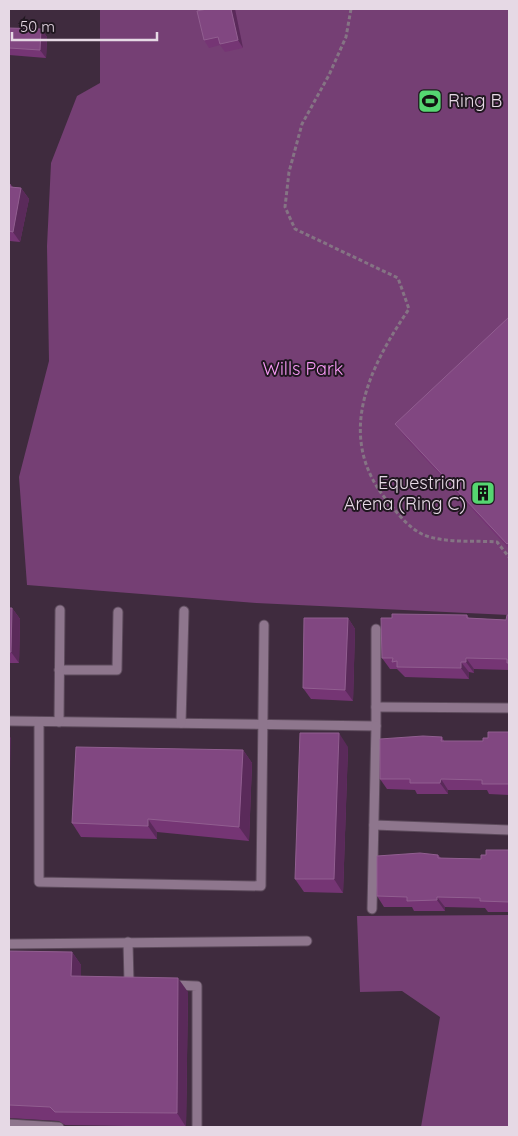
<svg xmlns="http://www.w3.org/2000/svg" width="518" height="1136" viewBox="0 0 518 1136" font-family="Quicksand,sans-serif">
<rect width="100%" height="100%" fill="#3f2b3e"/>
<g fill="#753f74">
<polygon points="100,9 509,9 509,615 256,603 27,585 19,477 49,361 47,246 51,163 77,96 100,83"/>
<polygon points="509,915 509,1127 421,1127 440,1017 402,991 360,992 357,916"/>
</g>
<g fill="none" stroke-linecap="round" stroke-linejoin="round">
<g stroke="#5c4a5b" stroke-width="11">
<g id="service">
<polyline points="59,670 117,670 118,612"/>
<polyline points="376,707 509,708"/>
<polyline points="9,721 376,726 376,629"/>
<polyline points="39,722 39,882 261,886 264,625"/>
<polyline points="59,722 60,610"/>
<polyline points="181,723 184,611"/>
<polyline points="374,825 509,830"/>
<polyline points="372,909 376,726"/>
<polyline points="128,942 129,983 135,983"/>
<polyline points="9,944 307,941"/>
<polyline points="173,985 197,986 197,1127"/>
<polyline points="9,1124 59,1127"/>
</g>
</g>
<path stroke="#857484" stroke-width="3" stroke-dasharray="4 2.5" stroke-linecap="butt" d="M351,9L346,37L329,75L302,124L289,172L285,207L295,229L398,278L409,309C368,369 334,439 389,503C398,514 408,527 422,534C444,544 473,540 497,542L509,557"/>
<use href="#service" stroke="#8e768d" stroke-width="9"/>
</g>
<g fill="#753574">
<polygon points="235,9 243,48 225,52 220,45 209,48 204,40"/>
<polygon points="9,28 41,29 47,37 46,58 9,55"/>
<polygon points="9,184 10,184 13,187 21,188 29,199 20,242 10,241 9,246"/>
<polygon points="509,317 509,549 405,437 395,424"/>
<polygon points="9,608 12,608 20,619 19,663 9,663"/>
<polygon points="467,615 469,618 506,620 509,615 509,670 474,669 474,673 469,672 469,679 405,677 397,669 390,669 382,658 392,618"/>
<polygon points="348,618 355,629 353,701 311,699 303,688"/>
<polygon points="509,732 509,795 489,794 487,790 448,790 448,794 417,794 415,790 387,789 380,779 442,737 444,741 483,741 488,738"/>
<polygon points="348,747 343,893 304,892 295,879"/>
<polygon points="243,750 252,763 249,841 157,832 157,839 81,837 72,823"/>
<polygon points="509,850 509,912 488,912 485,908 445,907 445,911 414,911 412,907 384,907 377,896 438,855 441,858 481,859 486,855"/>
<polygon points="9,951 72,952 81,965 81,976 188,992 186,1127 65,1125 59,1121 9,1118"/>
</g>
<g fill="#5a2a5a">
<polygon points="231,9 235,9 243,48 238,40"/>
<polygon points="41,29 47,37 46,58 40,50"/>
<polygon points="21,188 29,199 20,242 13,232"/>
<polygon points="12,608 20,619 19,663 11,652"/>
<polygon points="348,618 355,629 353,701 345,690"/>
<polygon points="466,658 474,669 474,673 466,662"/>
<polygon points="461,662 469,672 469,679 461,668"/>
<polygon points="339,733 348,747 343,893 334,879"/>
<polygon points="9,735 11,738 9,803"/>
<polygon points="243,750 252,763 249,841 239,827"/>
<polygon points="441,779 448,790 448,794 440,783"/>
<polygon points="148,819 157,832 157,839 148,826"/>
<polygon points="437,897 445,907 445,911 437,900"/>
<polygon points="72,952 81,965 81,990 71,976"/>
<polygon points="178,978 188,992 186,1127 177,1113"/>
</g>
<g fill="#814781" stroke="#915e90">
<polygon points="207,9 231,9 238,40 220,44 218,37 204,40 197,11"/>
<polygon points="9,28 41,29 40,50 9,48"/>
<polygon points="9,184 10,184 10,187 21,188 13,232 9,231"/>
<polygon points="509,317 509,542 507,544 395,424"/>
<polygon points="9,608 12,608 11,652 9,652"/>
<polygon points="392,614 467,615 467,618 506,620 507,615 509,615 509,663 507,663 507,659 466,658 466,662 461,662 461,668 397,667 397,661 392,662 393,658 382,658 381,618 392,618"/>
<polygon points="304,618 348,618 345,690 303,688"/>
<polygon points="488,732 509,732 509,784 482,784 482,780 441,779 440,783 410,783 410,779 380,779 380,739 423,736 442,737 441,741 483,741 483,738 488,738"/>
<polygon points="300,733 339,733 334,879 295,879"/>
<polygon points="76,747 243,750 239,827 148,819 148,826 72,823"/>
<polygon points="486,850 509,850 509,902 480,901 480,898 437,897 437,900 407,901 407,897 377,896 377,856 420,853 438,855 438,858 481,859 481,855 486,855"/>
<polygon points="9,951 72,952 71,976 178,978 177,1113 55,1112 50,1107 9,1105"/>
</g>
<defs>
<g id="stadium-square" transform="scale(1.25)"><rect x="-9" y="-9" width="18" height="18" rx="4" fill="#55d671" stroke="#201720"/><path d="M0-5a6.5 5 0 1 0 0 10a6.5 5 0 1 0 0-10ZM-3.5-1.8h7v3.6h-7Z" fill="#111"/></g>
<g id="building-square" transform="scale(1.25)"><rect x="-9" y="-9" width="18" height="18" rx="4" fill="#55d671" stroke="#201720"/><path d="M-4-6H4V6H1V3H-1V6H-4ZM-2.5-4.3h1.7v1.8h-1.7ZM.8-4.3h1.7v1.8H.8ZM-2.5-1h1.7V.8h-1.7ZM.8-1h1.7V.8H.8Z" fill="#111"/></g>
</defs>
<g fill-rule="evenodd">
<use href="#stadium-square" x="430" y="101"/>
<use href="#building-square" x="483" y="493"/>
</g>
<g text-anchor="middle" stroke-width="4" stroke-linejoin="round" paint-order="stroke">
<g font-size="18" fill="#e6d9e5" stroke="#201720" text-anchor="start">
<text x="448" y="107">Ring B</text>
<text x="466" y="489" text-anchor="end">Equestrian<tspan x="466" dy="21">Arena (Ring C)</tspan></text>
</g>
<g font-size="18" fill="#f99af6" stroke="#201720">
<text x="303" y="375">Wills Park</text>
</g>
</g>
<rect width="518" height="1136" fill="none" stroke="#e6d9e5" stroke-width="20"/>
<path d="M12 32v8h145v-8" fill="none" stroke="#e6d9e5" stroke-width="2.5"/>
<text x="20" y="32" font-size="15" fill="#e6d9e5" stroke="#201720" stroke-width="4" paint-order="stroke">50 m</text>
</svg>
